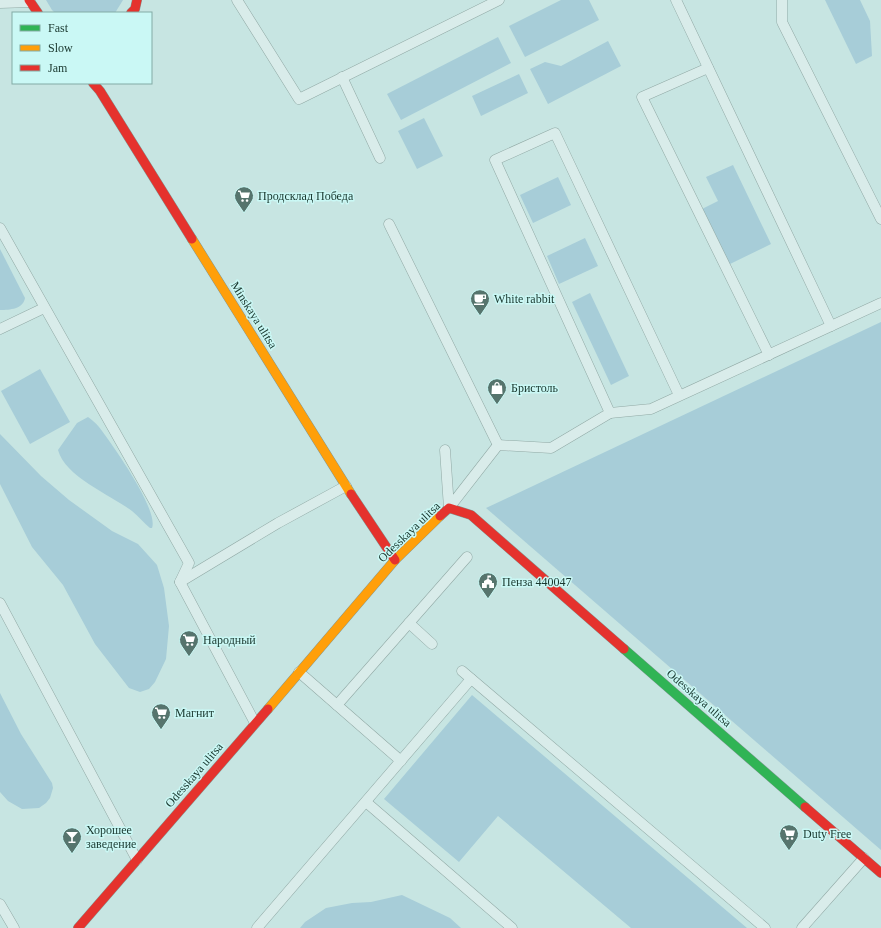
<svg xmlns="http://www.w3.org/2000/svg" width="881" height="928" viewBox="0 0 881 928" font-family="Georgia,serif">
<rect width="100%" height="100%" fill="#c7e5e2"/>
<g fill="#a7cdd8">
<polygon points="46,0 123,0 115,13 55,13 52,10"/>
<polygon points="561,0 589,0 599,20 525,57 509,26"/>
<polygon points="825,0 860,0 870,21 872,56 856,64"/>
<polygon points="498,37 511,63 401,120 387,94"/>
<polygon points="608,41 621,66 548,104 530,69 545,62 561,66"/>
<polygon points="519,74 528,93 481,116 472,96"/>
<polygon points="424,118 443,156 417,169 398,131"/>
<polygon points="733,165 771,244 728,265 702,209 718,201 706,177"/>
<polygon points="558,177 571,205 533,223 520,195"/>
<polygon points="585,238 598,266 559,284 547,256"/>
<path d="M0,249L25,298C23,309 10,310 0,310Z"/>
<polygon points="590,293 629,376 611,385 572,302"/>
<polygon points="881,322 881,850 486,508"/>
<polygon points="40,369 70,422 30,444 1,391"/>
<path d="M88,417C92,420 96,423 99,427C112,444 159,510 152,528H150C144,523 138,516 132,511C111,495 65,477 58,450L77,423Z"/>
<polygon points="0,434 41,476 69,500 112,531 138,544 157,565 164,588 169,626 166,659 155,682 149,689 140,692 129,688 95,644 63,585 32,547 0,484"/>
<polygon points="0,693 21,734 52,783 53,788 50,798 46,803 39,808 22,809 8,801 0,792"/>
<polygon points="472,695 747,928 631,928 498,816 459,862 384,799"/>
<polygon points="402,895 450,918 461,928 300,928 305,922 326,908 352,903 371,902"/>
</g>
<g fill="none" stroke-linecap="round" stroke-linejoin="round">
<g stroke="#91a9a5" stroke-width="11">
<g id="lane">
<polyline points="237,0 299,99 499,0"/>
<polyline points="676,0 831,326"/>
<polyline points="782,0 782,22 881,219"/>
<polyline points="0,3 30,2"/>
<polyline points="708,68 642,97 769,355"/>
<polyline points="342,77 380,158"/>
<polyline points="389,224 498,445"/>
<polyline points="0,228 189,563 180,582 255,723"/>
<polyline points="0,329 44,308"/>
<polyline points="610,413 651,409 881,303"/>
<polyline points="445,450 449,508 498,445 551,448 610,413 495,160 555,133 679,395"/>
<polyline points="180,582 278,523 346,486"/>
<polyline points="0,603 137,860"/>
<polyline points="432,644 409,623 467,557"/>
<polyline points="462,671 765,928"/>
<polyline points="299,672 401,761"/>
<polyline points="337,705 409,623"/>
<polyline points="366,802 512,928"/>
<polyline points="0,904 14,928"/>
<polyline points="257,928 471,679"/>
<polyline points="802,928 864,858"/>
</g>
</g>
<g stroke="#819994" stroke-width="10">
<polyline id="fast" points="624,649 805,807"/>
</g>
<g stroke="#819994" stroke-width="10">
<g id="slow">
<polyline points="192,239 351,494"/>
<polyline points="268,709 395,560 440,516"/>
</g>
</g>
<g stroke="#819994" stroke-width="10">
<g id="jam">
<polyline points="29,0 38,13"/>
<polyline points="131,13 135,9 137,0"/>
<polyline points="93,83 100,91 192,239"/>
<polyline points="351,494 395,560"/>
<polyline points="440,516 449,508 471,515 624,649"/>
<polyline points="805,807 881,873"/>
<polyline points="78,928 268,709"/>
</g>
</g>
<use href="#lane" stroke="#d9ecea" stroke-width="10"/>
<use href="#fast" stroke="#30b455" stroke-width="9"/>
<use href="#slow" stroke="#ff9f0a" stroke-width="9"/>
<use href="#jam" stroke="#e5322d" stroke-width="9"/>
</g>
<defs>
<g id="supermarket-pin" transform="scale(1)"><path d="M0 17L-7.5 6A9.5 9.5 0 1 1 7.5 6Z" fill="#56746d" stroke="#caf8f5"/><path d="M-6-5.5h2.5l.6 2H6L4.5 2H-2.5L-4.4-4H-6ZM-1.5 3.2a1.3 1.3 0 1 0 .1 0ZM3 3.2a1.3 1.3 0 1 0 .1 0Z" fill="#fff"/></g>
<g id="cafe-pin" transform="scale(1)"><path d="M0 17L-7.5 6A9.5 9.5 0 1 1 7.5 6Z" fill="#56746d" stroke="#caf8f5"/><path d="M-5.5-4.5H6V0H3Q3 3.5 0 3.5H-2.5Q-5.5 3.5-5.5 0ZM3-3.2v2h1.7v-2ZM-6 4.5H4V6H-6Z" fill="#fff"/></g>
<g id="shop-pin" transform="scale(1)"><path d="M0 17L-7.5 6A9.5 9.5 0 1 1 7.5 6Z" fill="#56746d" stroke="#caf8f5"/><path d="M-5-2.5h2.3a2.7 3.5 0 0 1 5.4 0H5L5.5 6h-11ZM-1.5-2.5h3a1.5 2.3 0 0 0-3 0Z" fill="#fff"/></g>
<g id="civic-pin" transform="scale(1)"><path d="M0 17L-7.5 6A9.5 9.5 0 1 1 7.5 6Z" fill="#56746d" stroke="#caf8f5"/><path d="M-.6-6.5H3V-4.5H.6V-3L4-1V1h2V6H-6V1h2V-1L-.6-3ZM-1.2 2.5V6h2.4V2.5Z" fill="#fff"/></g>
<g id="bar-pin" transform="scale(1)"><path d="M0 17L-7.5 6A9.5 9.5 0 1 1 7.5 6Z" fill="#56746d" stroke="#caf8f5"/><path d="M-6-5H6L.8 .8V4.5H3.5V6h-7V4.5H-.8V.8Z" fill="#fff"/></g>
</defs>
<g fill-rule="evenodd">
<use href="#supermarket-pin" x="244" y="196"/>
<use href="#cafe-pin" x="480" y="299"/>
<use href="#shop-pin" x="497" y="388"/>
<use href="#civic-pin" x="488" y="582"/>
<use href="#supermarket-pin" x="189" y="640"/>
<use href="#supermarket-pin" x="161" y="713"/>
<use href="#supermarket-pin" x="789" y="834"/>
<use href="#bar-pin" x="72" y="837"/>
</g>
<g text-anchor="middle" stroke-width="3" stroke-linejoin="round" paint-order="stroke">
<g font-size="12" fill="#19372e" stroke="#caf8f5" text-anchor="start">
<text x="258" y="200">Продсклад Победа</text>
<text x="494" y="303">White rabbit</text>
<text x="511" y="392">Бристоль</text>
<text x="502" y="586">Пенза 440047</text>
<text x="203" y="644">Народный</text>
<text x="175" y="717">Магнит</text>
<text x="86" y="834">Хорошее<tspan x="86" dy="14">заведение</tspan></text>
<text x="803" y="838">Duty Free</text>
</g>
<g font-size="12" fill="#19372e" stroke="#caf8f5">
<text transform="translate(254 315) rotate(58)" y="4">Minskaya ulitsa</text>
<text transform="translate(409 532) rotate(-44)" y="4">Odesskaya ulitsa</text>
<text transform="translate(699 698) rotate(41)" y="4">Odesskaya ulitsa</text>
<text transform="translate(194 775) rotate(-49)" y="4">Odesskaya ulitsa</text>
</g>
</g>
<rect x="12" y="12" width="140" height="72" fill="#caf8f5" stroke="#83aba5"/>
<rect x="20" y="25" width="20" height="6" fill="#30b455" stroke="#83aba5"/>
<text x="48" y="32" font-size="12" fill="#19372e">Fast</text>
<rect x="20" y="45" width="20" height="6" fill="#ff9f0a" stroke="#83aba5"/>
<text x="48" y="52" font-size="12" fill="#19372e">Slow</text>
<rect x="20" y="65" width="20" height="6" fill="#e5322d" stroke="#83aba5"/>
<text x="48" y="72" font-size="12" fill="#19372e">Jam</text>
</svg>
